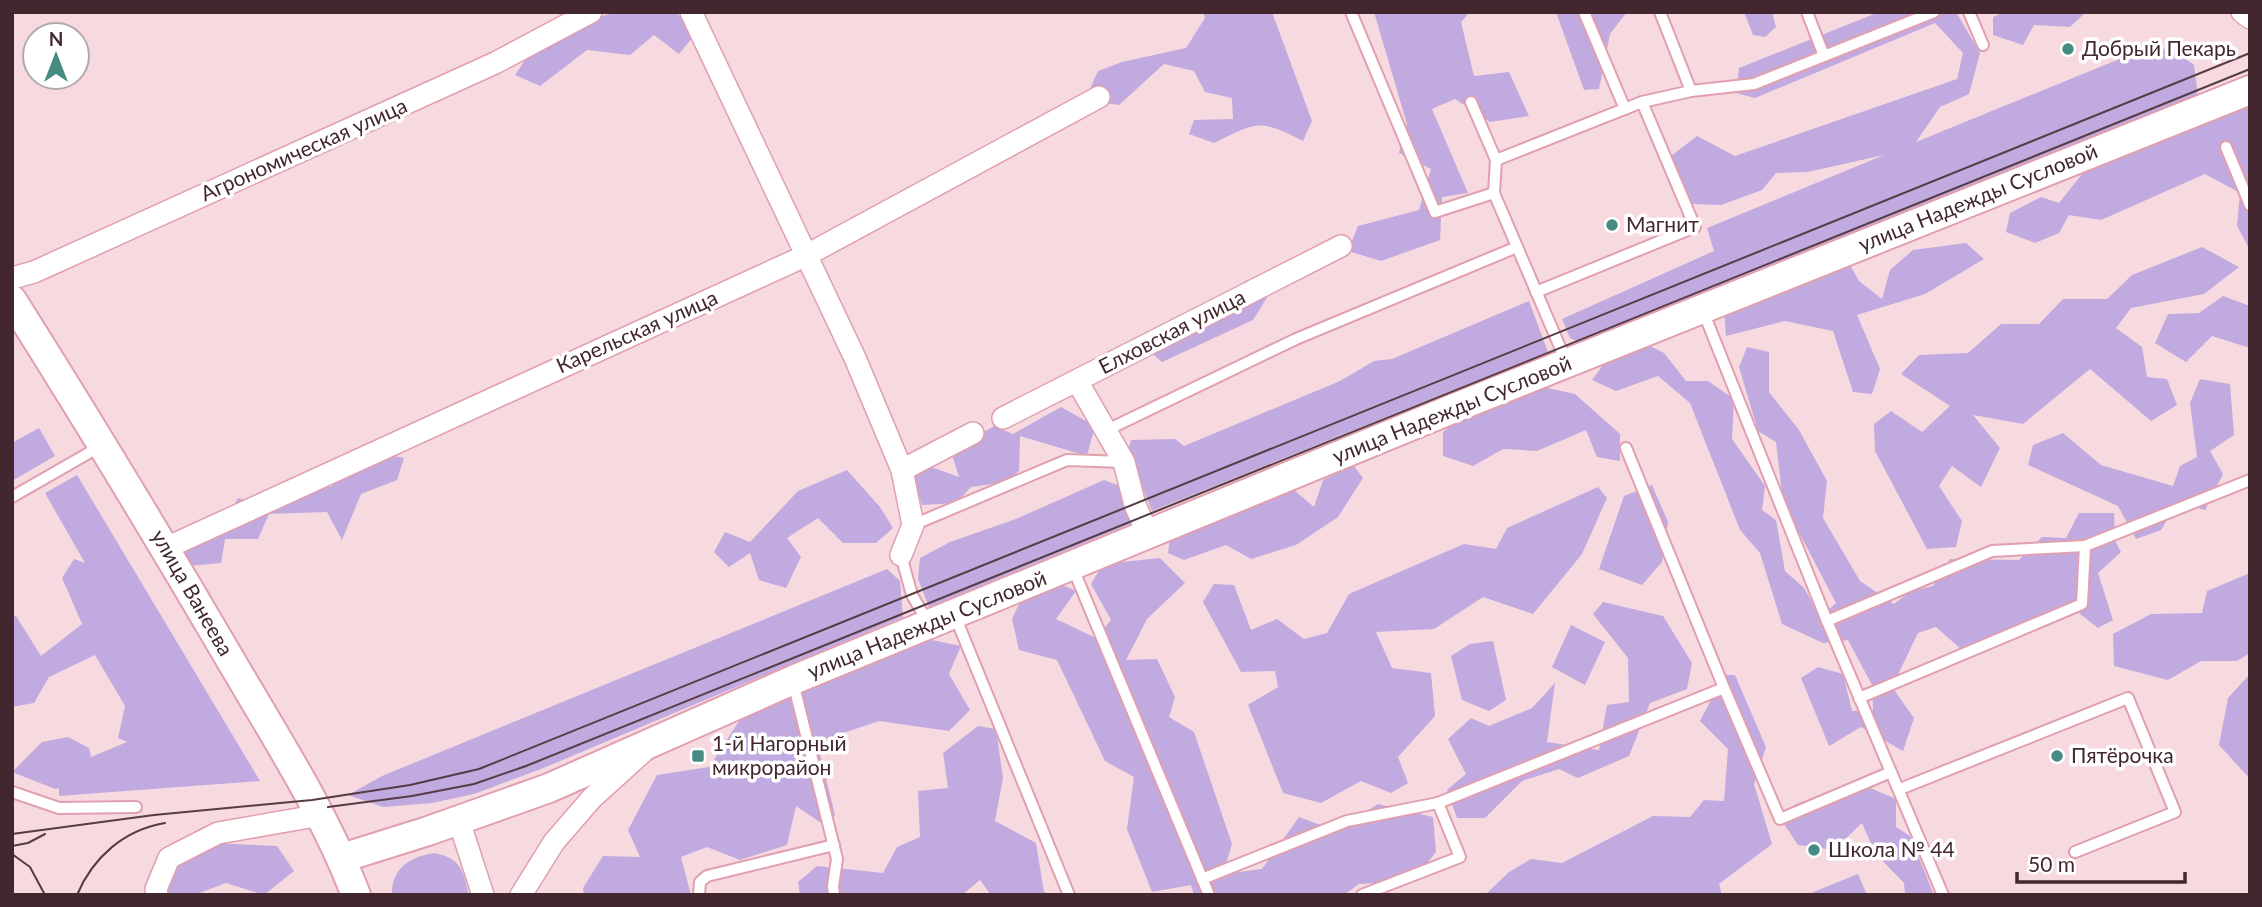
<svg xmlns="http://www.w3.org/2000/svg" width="2262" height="907" viewBox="0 0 2262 907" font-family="Lato,sans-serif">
<rect width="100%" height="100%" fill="#f7dae0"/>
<g fill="#c0aae0">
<polygon points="616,12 675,12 698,31 679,54 654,35 630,55 587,50 540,86 515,75 542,35"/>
<path d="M1203,12H1272L1312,121L1303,141C1259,118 1257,122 1214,143L1189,134L1194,120L1233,119L1232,98L1205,92L1194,71L1164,64L1119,105L1085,100L1098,71L1122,62L1186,48L1205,18Z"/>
<polygon points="1374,12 1470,12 1461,22 1474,76 1509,72 1529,116 1490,122 1455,99 1432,109 1468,193 1442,197 1440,240 1381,261 1348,251 1358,226 1419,210 1431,169 1399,153 1407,124"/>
<polygon points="1556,12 1627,12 1610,34 1599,89 1584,90"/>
<polygon points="1744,12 1772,12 1776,27 1765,37 1753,35"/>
<polygon points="1879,12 1956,12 1980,53 1969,94 1940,107 1916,142 2139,51 2171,48 2194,65 2198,96 1748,275 1582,344 1570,338 1562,319 1714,251 1707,228 1884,155 1808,172 1776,173 1762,190 1721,205 1692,204 1671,156 1697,136 1735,156 1957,79 1963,53 1935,23 1755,98 1736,93 1739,68"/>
<polygon points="2004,12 2086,12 2070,27 2034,25 2023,45 1993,35 1993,17"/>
<polygon points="2250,98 2250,250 2237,226 2240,193 2205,174 2101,220 2069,215 2059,233 2035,243 2006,232 2010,213 2041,197 2059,203 2086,169"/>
<polygon points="1966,243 1984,259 1925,294 1857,315 1880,369 1872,394 1853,392 1833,331 1785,321 1726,336 1724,311 1849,263 1859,281 1882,299 1890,270 1913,250"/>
<polygon points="2202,247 2239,267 2204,294 2131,308 2116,328 2142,347 2147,377 2167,379 2177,405 2151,421 2090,369 2023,424 1973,415 2000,448 1981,487 1952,466 1939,486 1962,521 1956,547 1927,549 1875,451 1874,424 1891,411 1922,432 1950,406 1901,374 1919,355 1968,353 2001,324 2039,324 2063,299 2107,299 2132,275"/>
<polygon points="1246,280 1273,288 1253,320 1162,362 1141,344 1151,330 1223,303"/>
<polygon points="2223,296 2250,306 2250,348 2212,336 2186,362 2155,343 2168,314 2199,313"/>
<polygon points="1529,301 1548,352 1539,356 1152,511 1142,487 1134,484 1127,454 1131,440 1175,439 1184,446 1340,381 1374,361 1392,359"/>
<polygon points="1642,342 1664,353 1686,381 1708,381 1734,399 1732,439 1765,486 1762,510 1776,520 1785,571 1804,588 1821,617 1836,603 1783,502 1776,442 1758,431 1739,367 1747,347 1769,352 1769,392 1799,430 1827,481 1823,518 1860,581 1894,604 1911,591 1933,586 1950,559 2019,560 2042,537 2066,538 2079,513 2114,513 2115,541 2121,552 2098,573 2113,620 2098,628 2069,605 2024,636 1963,651 1936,627 1918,633 1892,687 1914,718 1903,751 1861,727 1829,746 1801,678 1818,667 1843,674 1852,711 1873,711 1872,685 1848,640 1823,643 1782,624 1760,553 1740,530 1690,403 1658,376 1616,391 1592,380 1611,354"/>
<polygon points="2200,379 2230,384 2234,435 2210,451 2223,474 2205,510 2178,502 2161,530 2136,539 2118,506 2028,465 2033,445 2063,433 2101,465 2173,486 2180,466 2197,457 2190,403"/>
<polygon points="1534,385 1575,394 1620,434 1620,461 1597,457 1586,430 1537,451 1503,449 1473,466 1443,456 1443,432 1476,405"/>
<polygon points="1061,407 1095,426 1087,456 1020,436 1019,471 1006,482 971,487 956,503 922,505 912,471 923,464 959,477 951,452 994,426 1013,434"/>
<polygon points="39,428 55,456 12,481 12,443"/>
<polygon points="356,448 404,458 397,480 361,494 342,540 327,512 269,514 258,539 225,539 221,563 188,566 184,546 220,532 238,498 274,508 307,480 331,487"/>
<polygon points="1354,466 1363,478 1338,517 1296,545 1251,559 1226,545 1184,560 1168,553 1170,539 1210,525 1228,508 1294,490 1314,507 1323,480"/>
<polygon points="847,470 880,507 893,528 876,543 843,543 818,518 787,538 801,557 786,588 759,580 750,553 729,567 714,552 725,532 750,542 798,491"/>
<polygon points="77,475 260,781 59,796 59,788 55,789 12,772 42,742 68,737 89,748 91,757 127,742 118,738 125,706 95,655 49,677 34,703 12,707 12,617 16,616 41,656 82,624 62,578 74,559 85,563 45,493"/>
<polygon points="1104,480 1120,486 1135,522 929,607 918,579 920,558 950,542 1016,519"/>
<polygon points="1652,485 1668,522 1662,562 1642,585 1599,569 1624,496"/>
<polygon points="1598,487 1607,498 1582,554 1533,614 1483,597 1434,629 1376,632 1392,668 1431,673 1435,716 1398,757 1408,783 1391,793 1361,781 1321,803 1283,793 1248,705 1278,687 1275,671 1241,672 1203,602 1214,584 1234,585 1251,630 1277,619 1304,639 1327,633 1349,594 1464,544 1496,549 1507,528"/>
<polygon points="1160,558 1185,583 1147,619 1126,660 1157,659 1175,697 1169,717 1194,732 1232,844 1223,874 1262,869 1299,817 1336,831 1378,804 1433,817 1436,852 1413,881 1359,884 1344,895 1194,895 1191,885 1152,892 1127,829 1134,777 1105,761 1057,660 1019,650 1012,619 1025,591 1052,580 1076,591 1056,619 1096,638 1111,620 1091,584 1103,564"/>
<polygon points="887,569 900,581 903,617 541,769 474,794 432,803 383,807 348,795 382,776"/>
<polygon points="2250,573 2250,653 2237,661 2201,661 2168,680 2114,666 2113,634 2151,614 2202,613 2207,591"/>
<polygon points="1603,602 1663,616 1692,663 1687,689 1650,703 1629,756 1578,778 1559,769 1522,781 1485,818 1457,818 1447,790 1466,774 1448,739 1471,718 1489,726 1532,708 1555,683 1547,742 1599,750 1607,705 1629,702 1628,658 1593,614"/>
<polygon points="1571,625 1605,642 1585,685 1552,667"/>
<polygon points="927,639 961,646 949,674 970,710 949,731 879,721 817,742 835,815 824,825 796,806 787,845 740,860 707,847 681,857 691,895 584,895 583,888 603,856 640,857 628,830 657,775 709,767 743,715"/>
<polygon points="1493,641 1506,700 1489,711 1462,700 1451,656 1470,644"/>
<polygon points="2250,674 2250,779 2219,745 2228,698"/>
<polygon points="1724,675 1735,675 1766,747 1754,784 1772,844 1719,884 1722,895 1485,895 1509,872 1531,859 1562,863 1653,816 1690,817 1704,800 1724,801 1728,749 1700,721"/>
<polygon points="978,726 996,729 1003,778 995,821 1036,843 1044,892 1053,895 991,895 980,880 962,895 800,895 798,882 817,866 883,873 897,847 920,837 918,791 948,788 943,753"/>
<polygon points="1854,781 1896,799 1896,827 1910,836 1934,895 1905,895 1904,883 1875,853 1862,823 1834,850 1798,845 1784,824 1794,805"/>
<polygon points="213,843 277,846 294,871 264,895 226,883 194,895 164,895 174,866"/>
<path d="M435,853C462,859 463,871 469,895H392C391,868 411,856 435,853Z"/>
<polygon points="1858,874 1867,895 1806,895"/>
</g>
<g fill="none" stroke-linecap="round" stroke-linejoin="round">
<g stroke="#e19faf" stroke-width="14">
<g id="service">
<polyline points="1351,12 1435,212 1494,193"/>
<polyline points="1584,12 1625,109"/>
<polyline points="1807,12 1824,56"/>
<polyline points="1969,12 1983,45"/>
<polyline points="1691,91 1754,84 1934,12"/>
<polyline points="1471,102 1496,160 1494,193 1566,361"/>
<polyline points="2226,147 2250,205"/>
<polyline points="1496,160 1642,102 1691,91 1660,12"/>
<polyline points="1536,292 1695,227 1642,102"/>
<polyline points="1703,311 1827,621 1943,895"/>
<polyline points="1107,430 1296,339 1517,247"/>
<polyline points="1626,448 1724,688 1780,819 1891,772"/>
<polyline points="12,497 101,446"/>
<polyline points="913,525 1067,460 1124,462"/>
<polyline points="901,555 912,595 929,624"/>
<polyline points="1072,566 1209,895"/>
<polyline points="955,616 1069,895"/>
<polyline points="1827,621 1992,551 2085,546 2250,480"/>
<polyline points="793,682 837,859 833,886 834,895"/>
<polyline points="1859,698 2082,604 2085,546"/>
<polyline points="1900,789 2128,698 2175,812 2075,852"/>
<polyline points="12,792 59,808 136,807"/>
<polyline points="1438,803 1724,688"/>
<polyline points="1202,879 1347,821 1438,803 1460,857 1362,895"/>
<polyline points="699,895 700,882 707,876 834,845"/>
</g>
</g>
<g stroke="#e19faf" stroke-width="24">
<g id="minor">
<polyline points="691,12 855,358 902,470 913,525 901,555"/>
<polyline points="2242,12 2250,18"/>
<polyline points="12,278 34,272 495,63 591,12"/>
<polyline points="1077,381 1124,462 1135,505 1148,534"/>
<polyline points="1003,418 1341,246"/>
<polyline points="902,470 973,433"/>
<polyline points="166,548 805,256 1099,97"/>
<polyline points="459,821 483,895"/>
<polyline points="157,895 156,889 169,858 218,833 321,815"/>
<polyline points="521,895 554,842 592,798 644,751"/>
</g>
</g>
<g stroke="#e19faf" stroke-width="32">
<g id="secondary">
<path d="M12,300C89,422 164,546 237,671C280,744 326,816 356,895"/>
<polyline points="342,858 428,831 549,788 793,680 1457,407 2250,90"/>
</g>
</g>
<use href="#service" stroke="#fff" stroke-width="10"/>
<use href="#minor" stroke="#fff" stroke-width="21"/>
<use href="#secondary" stroke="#fff" stroke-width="28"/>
<g stroke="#563c42" stroke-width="2">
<polyline points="328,807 412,796 474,784 526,766 2250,69"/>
<polyline points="12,834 154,815 312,800 410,785 479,769 2250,53"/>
<polyline points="12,846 28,843 45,834"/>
<polyline points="12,854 30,867 45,895"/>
<path d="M77,895C93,857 124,830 165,823"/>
</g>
</g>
<g fill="#468c82" stroke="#fff" stroke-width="2.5">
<circle cx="2068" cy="49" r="7"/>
<circle cx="1612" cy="225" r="7"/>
<rect x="691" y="749" width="14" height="14" rx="3.5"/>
<circle cx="2057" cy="756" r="7"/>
<circle cx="1814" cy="850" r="7"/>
</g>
<g text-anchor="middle" stroke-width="7" stroke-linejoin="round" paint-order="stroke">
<g font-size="21" fill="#42282e" stroke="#fff" text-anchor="start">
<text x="2082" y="56">Добрый Пекарь</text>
<text x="1626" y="232">Магнит</text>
<text x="712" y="751">1-й Нагорный<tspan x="712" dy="24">микрорайон</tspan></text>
<text x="2071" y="763">Пятёрочка</text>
<text x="1828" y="857">Школа № 44</text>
</g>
<g font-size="21" fill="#42282e" stroke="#fff">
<text transform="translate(304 150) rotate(-24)" y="7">Агрономическая улица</text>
<text transform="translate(1978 198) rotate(-22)" y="7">улица Надежды Сусловой</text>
<text transform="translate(637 332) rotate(-24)" y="7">Карельская улица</text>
<text transform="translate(1172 332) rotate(-27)" y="7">Елховская улица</text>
<text transform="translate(1452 410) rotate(-22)" y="7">улица Надежды Сусловой</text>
<text transform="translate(192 593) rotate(60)" y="7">улица Ванеева</text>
<text transform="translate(927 625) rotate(-22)" y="7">улица Надежды Сусловой</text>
</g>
</g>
<rect width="2262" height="907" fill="none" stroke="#42282e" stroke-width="28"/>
<g transform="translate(56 56)"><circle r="33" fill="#ffffff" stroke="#b3a9ab" stroke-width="2"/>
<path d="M0-5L12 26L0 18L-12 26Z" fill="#468c82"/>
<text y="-10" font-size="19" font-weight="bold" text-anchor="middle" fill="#42282e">N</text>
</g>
<path d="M2017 872v10h168v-10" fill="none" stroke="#42282e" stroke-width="3.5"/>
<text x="2028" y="872" font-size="21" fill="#42282e" stroke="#ffffff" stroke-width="5" paint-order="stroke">50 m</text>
</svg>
